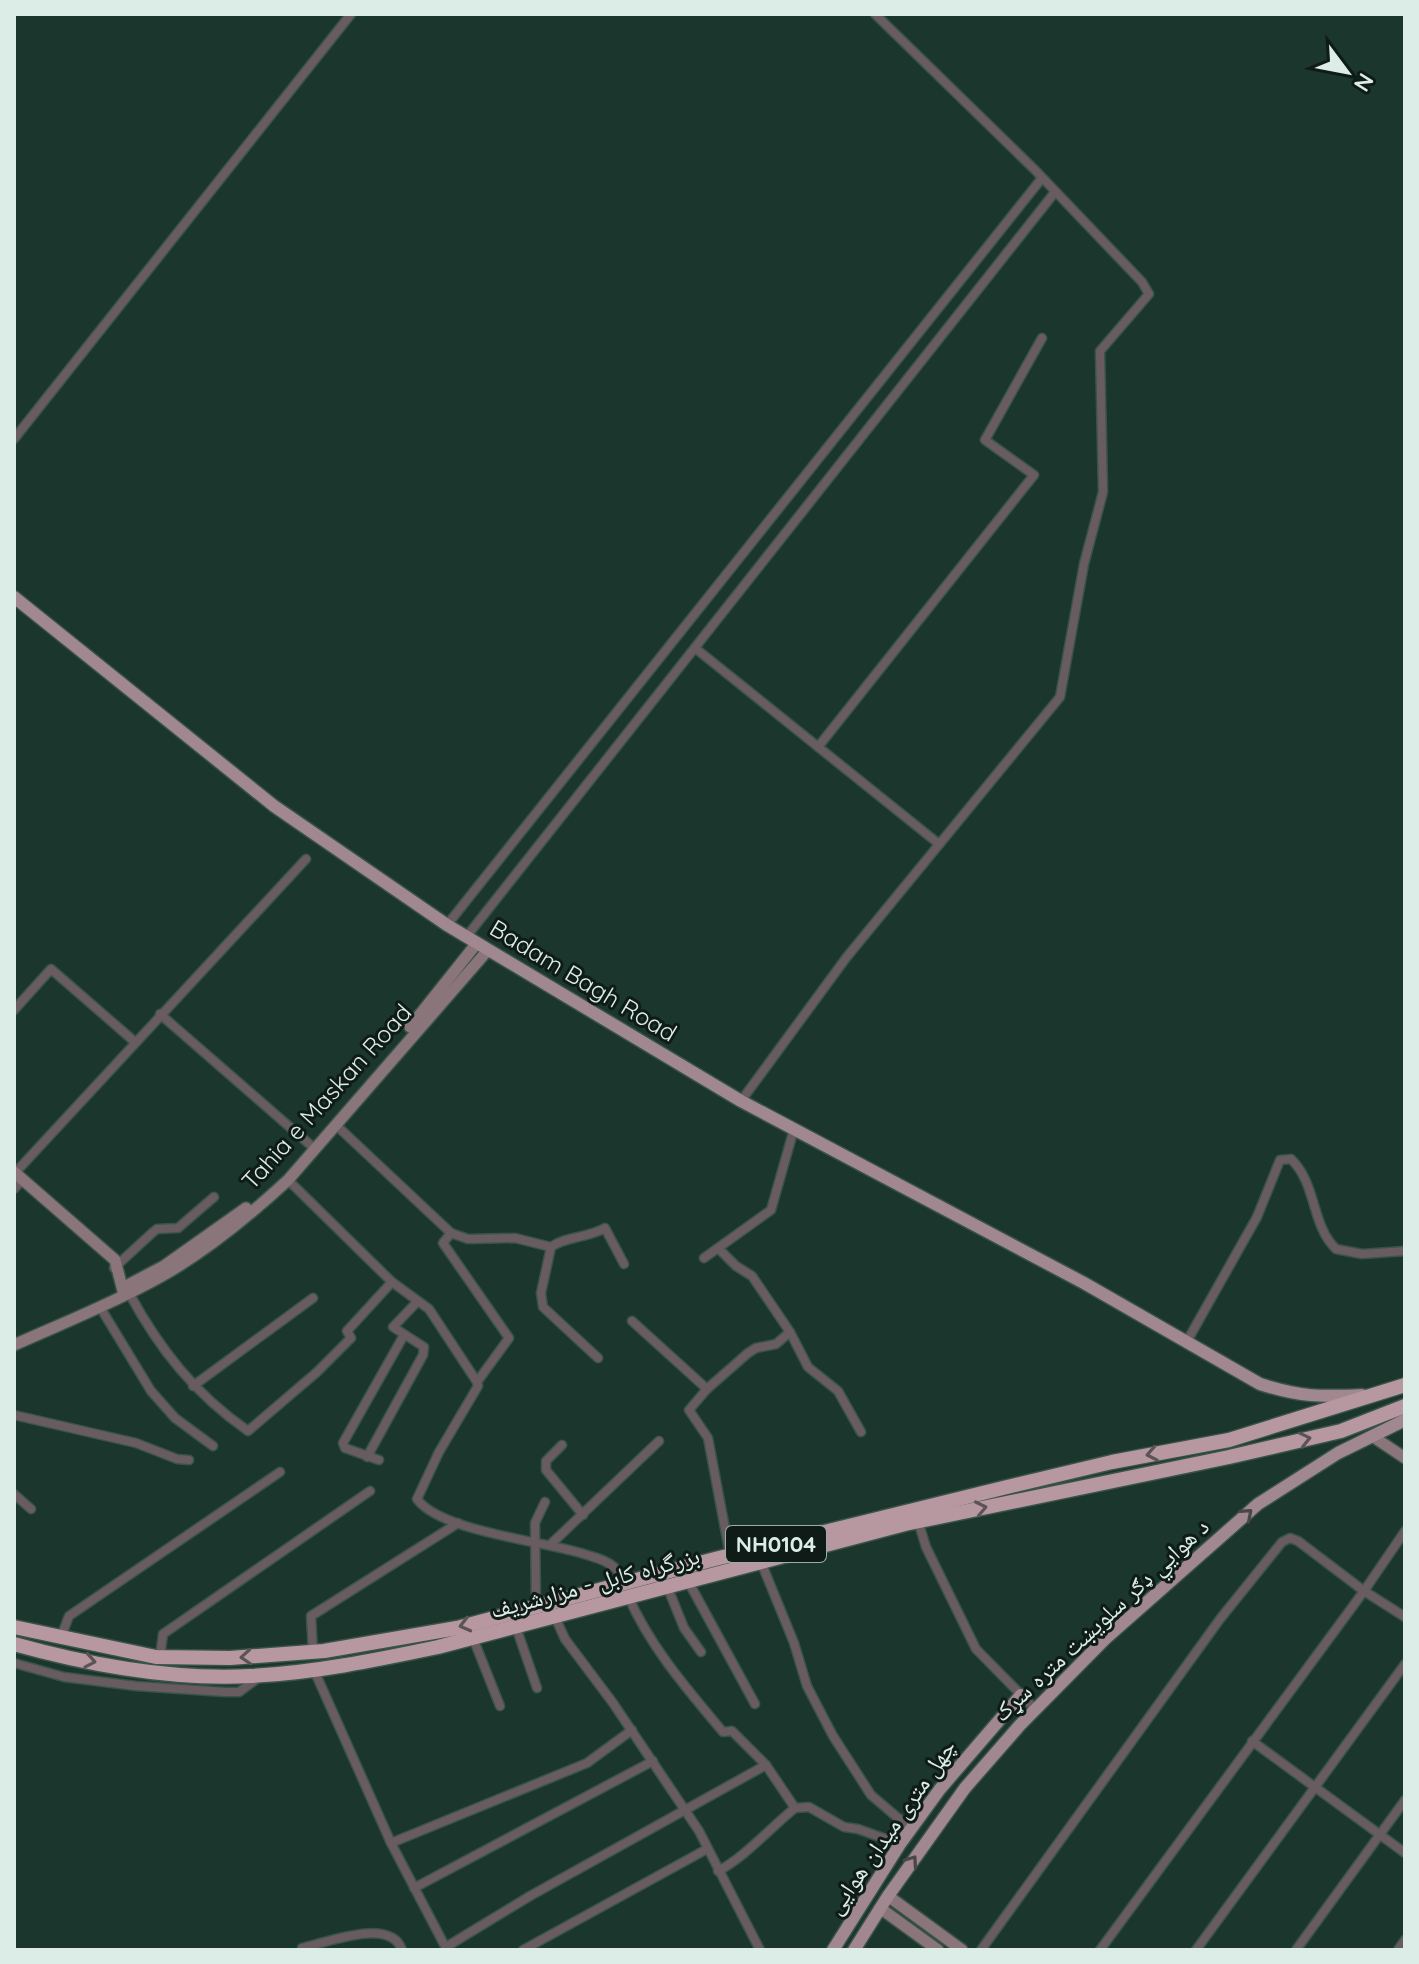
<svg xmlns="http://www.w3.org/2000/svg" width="1419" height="1964" viewBox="0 0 1419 1964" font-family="Quicksand,'Noto Naskh Arabic',sans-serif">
<rect width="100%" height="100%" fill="#1a362d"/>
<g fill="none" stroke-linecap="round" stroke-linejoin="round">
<g stroke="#39534b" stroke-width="11">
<g id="street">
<polyline points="14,439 351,14"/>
<polyline points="695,648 939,844"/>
<polyline points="818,747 1034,475 985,440 1042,338"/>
<polyline points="447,925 1042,178"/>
<polyline points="467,936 1055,192"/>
<polyline points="14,1010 51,969 135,1042"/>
<polyline points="160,1014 315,1149"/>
<polyline points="741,1101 846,958 1060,697 1084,564 1103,492 1100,351 1149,294 1142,282 1035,170 875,14"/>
<polyline points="336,1125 451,1233 468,1239 515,1238 551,1247"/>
<polyline points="15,1173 306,859"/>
<polyline points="288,1180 392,1282 429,1309 477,1382"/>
<polyline points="14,1189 23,1179"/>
<path d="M451,1233L443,1243L509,1338L477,1382L478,1386L439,1452L417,1499C440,1531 541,1541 581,1553C592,1557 606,1559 615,1568C619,1572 621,1578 624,1584"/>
<polyline points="718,1248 736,1266 752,1276 790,1332 808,1367 838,1391 861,1432"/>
<polyline points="704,1258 771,1210 794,1129"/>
<polyline points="114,1268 152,1233 157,1229 178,1228 214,1197"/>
<path d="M129,1293C160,1350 195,1394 248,1431L317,1372L351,1338L347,1331L392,1282"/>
<polyline points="100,1307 151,1391 175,1418 213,1446"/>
<polyline points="632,1321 707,1389"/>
<path d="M1186,1343L1257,1217L1280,1160L1291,1159C1317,1184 1311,1225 1336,1249L1362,1254L1405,1251"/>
<path d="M598,1358L543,1307L541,1293L551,1247C566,1236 588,1238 605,1228L624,1264"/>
<polyline points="193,1386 313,1298"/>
<polyline points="14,1415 136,1443 177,1459 189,1460"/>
<polyline points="562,1445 546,1461 546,1470 583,1515"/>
<polyline points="367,1457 423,1355 424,1347 393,1327 417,1302"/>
<polyline points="379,1460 345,1448 343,1443 404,1335"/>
<polyline points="14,1494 31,1509"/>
<polyline points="918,1521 926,1547 976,1649 1035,1709"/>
<polyline points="551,1544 659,1441"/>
<polyline points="730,1555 708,1438 689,1410 707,1389 748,1353 756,1348 776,1344 790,1332"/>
<polyline points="761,1562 794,1643 807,1686 833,1736 871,1795 911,1829"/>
<polyline points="688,1581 755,1704"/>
<polyline points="667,1586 684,1628 701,1652"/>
<path d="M628,1596C651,1648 687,1689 723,1732L732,1731L766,1765L795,1808L809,1807L844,1827L858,1829L900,1844"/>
<polyline points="536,1607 535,1523 545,1502"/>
<polyline points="555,1617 565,1639 613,1703 699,1831 760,1950"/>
<polyline points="516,1627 537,1688"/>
<polyline points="61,1637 69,1616 280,1472"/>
<polyline points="473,1638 500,1706"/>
<polyline points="313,1652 311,1616 458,1523"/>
<polyline points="160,1657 163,1634 370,1491"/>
<polyline points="14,1663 64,1677 136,1686 225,1692 239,1692 258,1678"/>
<polyline points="314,1670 391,1843 447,1950"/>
<polyline points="1252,1741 1405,1853"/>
<polyline points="391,1843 587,1763 632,1730"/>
<path d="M718,1871C744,1858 771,1827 795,1808"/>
<polyline points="414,1888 653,1761"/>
<polyline points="446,1947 530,1896 766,1765"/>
<path d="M302,1948C328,1942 391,1917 402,1950"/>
<polyline points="523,1950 707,1849"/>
<polyline points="981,1950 1220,1619 1282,1542 1290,1538 1298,1541 1364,1591 1405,1617"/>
<polyline points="1100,1950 1364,1591 1405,1531"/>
<polyline points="1196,1950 1405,1664"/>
<polyline points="1296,1950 1405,1800"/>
<polyline points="1398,1950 1405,1940"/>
</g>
</g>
<g stroke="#39534b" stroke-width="14">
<g id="secondary">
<polyline points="410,1027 477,943"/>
<polyline points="14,1172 115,1260 124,1295"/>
<polyline points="126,1286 164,1266 246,1208"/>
<path d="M14,1345C63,1323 114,1303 160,1277C207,1251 249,1216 288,1180L488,950"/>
<polyline points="1372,1436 1405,1458"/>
<polyline points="888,1896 962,1950"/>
<polyline points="880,1908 938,1950"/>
</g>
</g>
<g stroke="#39534b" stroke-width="15">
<g id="primary">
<path d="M14,597L274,806L447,925L741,1101L1084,1283L1260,1384C1300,1397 1321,1397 1362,1395"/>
<polyline points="833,1950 900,1844 940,1789 1021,1695"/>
<polyline points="854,1950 888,1896 965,1788 1020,1725 1105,1639 1258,1504 1338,1453 1405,1420"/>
</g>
</g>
<g stroke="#39534b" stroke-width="17">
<g id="highway">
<polyline points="14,1627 156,1657 230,1658 324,1651 457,1628 715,1559 1003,1488 1112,1462 1229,1440 1405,1385"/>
<path d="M14,1644C89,1665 172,1680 250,1676C314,1673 376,1660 438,1647L905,1524L1229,1457L1341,1431L1405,1406"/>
</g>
</g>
<use href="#street" stroke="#695c60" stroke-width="8"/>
<use href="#secondary" stroke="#89757a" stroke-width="11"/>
<use href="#primary" stroke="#a1878f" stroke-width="12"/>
<use href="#highway" stroke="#b798a1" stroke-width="14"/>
</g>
<defs><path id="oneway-chevron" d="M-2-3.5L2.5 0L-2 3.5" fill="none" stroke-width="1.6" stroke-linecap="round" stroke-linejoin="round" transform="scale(2)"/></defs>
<g stroke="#5b5355">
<use href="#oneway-chevron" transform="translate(1305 1439) rotate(-13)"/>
<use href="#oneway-chevron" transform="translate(1152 1454) rotate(169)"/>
<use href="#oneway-chevron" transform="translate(981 1508) rotate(-12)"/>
<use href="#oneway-chevron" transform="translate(465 1625) rotate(166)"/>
<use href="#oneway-chevron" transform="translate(246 1657) rotate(176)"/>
<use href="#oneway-chevron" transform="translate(90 1661) rotate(10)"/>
</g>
<g stroke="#494647">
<use href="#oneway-chevron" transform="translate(1247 1514) rotate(-41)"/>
<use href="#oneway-chevron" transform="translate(912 1861) rotate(-55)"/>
</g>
<g text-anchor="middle" stroke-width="6" stroke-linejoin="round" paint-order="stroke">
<rect fill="#0f1b17" stroke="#9eada8" stroke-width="2" x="726" y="1526" width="100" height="36" rx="6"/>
<g font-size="22" font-weight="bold" fill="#dcece6">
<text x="776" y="1552">NH0104</text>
</g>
<g font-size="24" fill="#dcece6" stroke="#0f1b17">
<text transform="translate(583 981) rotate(31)" y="8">Badam Bagh Road</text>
<text transform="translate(327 1097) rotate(-48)" y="8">Tahia e Maskan Road</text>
<text transform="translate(595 1583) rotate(-15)" y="8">بزرگراه کابل - مزارشریف</text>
<text transform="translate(1101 1620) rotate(-43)" y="8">د هوايي ډګر سلویښت متره سړک</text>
<text transform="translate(891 1827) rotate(-55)" y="8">چهل متری میدان هوایی</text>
</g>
</g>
<rect width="1419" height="1964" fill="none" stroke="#dcece6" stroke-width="32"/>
<g transform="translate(1347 72) rotate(122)" stroke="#0f1b17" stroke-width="6" paint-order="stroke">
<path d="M0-6L14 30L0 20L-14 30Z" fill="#dcece6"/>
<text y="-12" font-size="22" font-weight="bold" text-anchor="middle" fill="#dcece6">N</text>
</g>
</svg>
